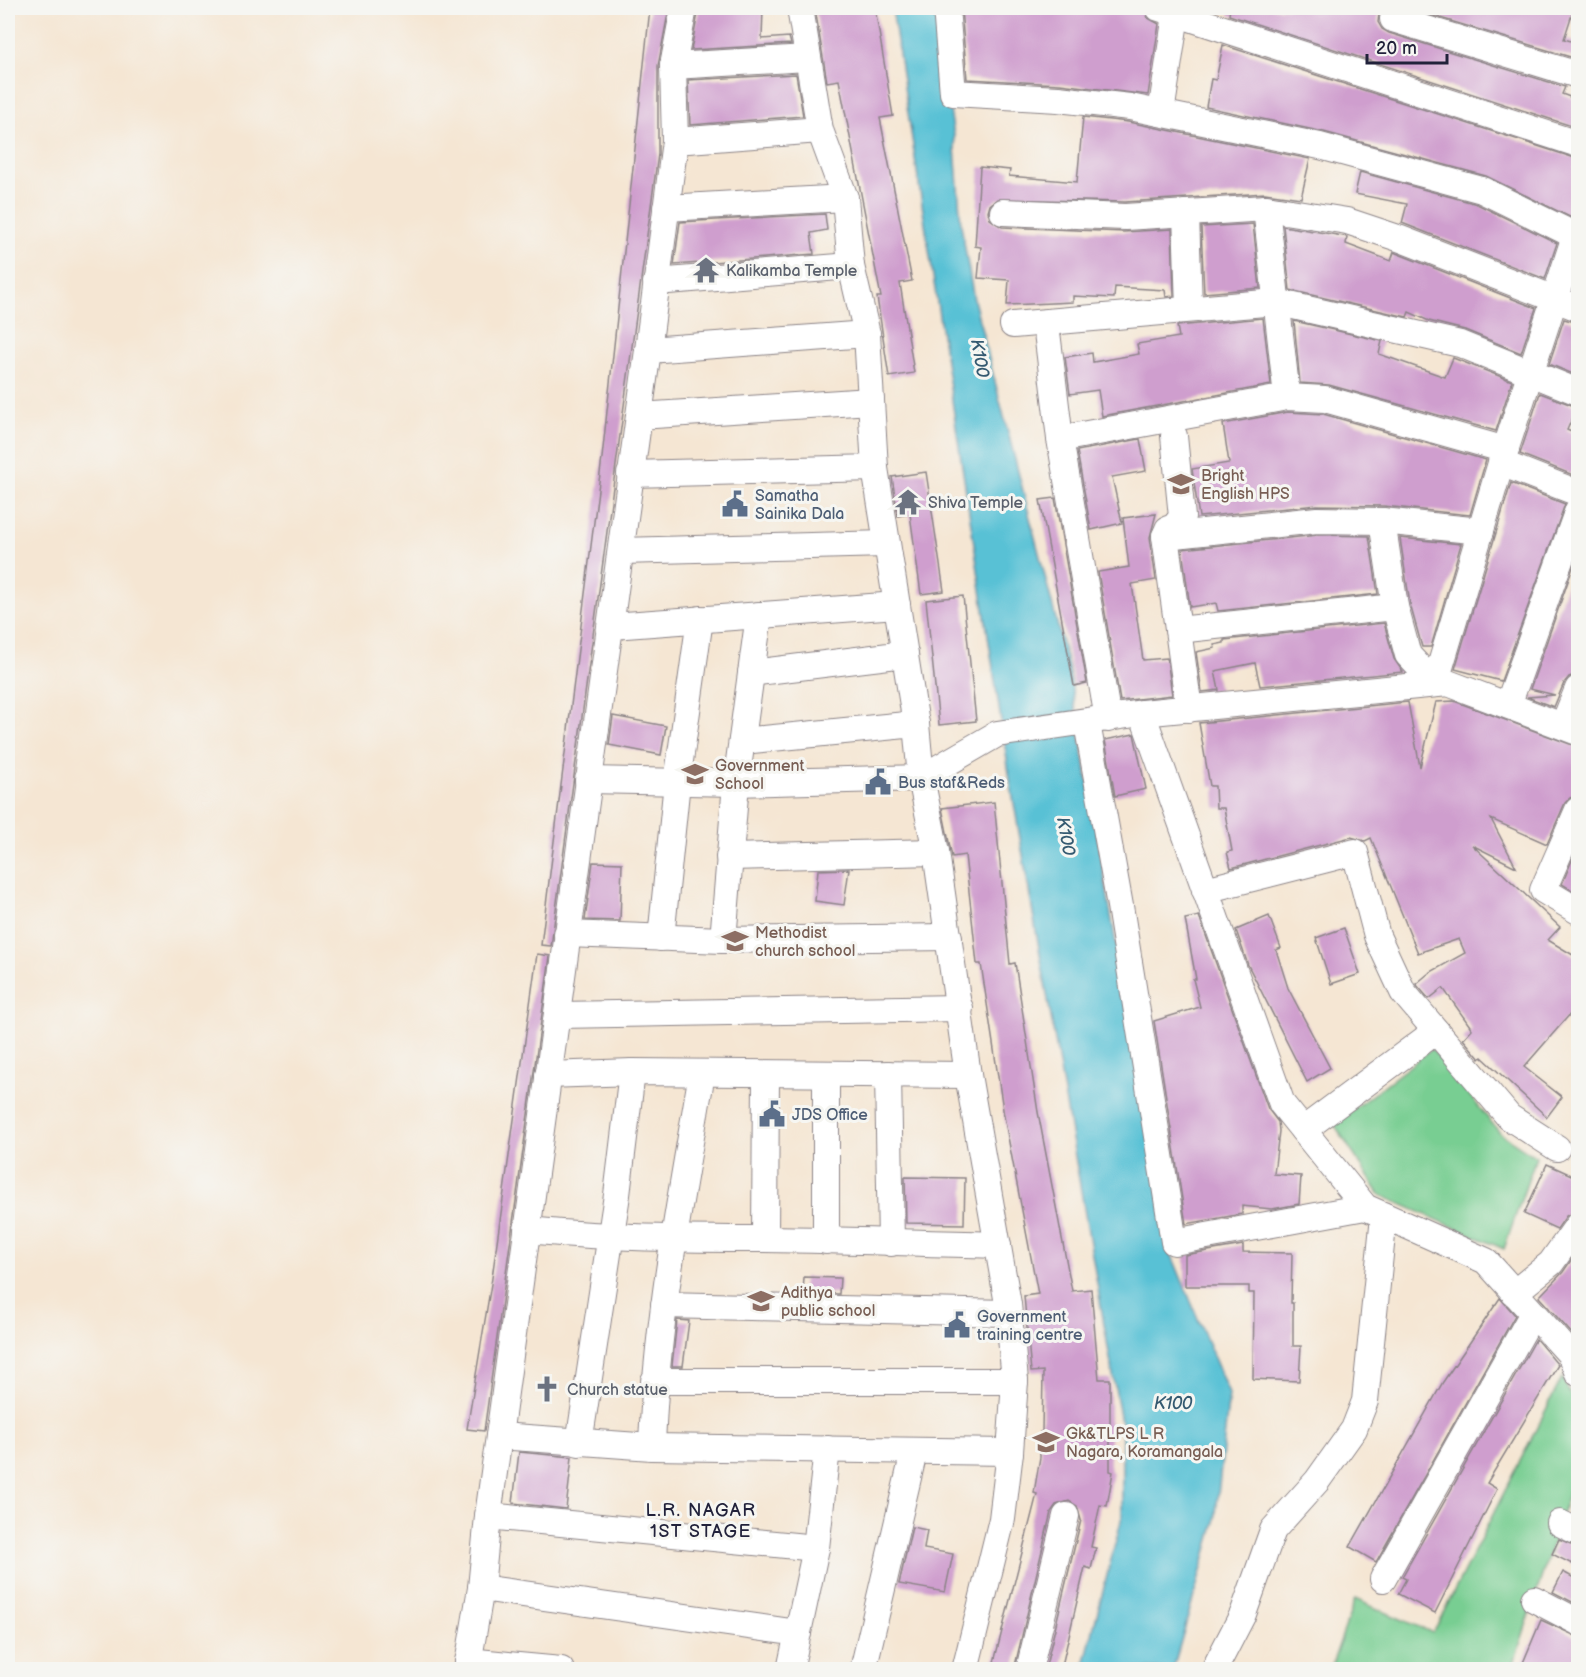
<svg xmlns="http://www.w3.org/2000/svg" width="1586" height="1677" viewBox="0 0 1586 1677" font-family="'Balsamiq Sans',sans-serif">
<rect width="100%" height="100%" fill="#f6f6f2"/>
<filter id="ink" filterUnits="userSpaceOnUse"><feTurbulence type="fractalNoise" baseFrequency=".0167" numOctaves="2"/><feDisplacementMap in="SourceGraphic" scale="12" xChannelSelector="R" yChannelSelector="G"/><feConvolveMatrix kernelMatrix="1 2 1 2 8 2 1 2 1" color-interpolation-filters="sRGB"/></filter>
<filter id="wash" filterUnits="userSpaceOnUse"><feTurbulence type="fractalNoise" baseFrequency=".008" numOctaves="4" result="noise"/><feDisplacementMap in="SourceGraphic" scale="24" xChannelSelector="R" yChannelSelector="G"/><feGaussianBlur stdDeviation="1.35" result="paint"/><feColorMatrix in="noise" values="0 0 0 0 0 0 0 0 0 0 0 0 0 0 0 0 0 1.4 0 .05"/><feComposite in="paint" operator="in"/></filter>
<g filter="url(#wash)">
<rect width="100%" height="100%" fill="#f5e6d3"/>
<g fill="#78ce92" stroke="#4d7866" stroke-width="1.5">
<polygon points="1432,1049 1500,1133 1536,1157 1504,1249 1380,1195 1334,1124"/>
<polygon points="1562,1378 1578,1411 1578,1464 1512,1669 1330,1670 1355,1599 1433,1633"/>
</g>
<polygon fill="#59c1d5" stroke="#3e7288" stroke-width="1.5" points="892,8 938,8 941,55 954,135 961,225 974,300 1068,666 1168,1246 1229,1394 1215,1522 1173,1669 1083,1669 1122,1517 1122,1428 1011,786"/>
<g id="blocks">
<g fill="#cf9ece">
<polygon points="650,8 669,8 658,66 658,154 551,946 541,945 602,458"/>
<polygon points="699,8 763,8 762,39 789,37 791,44 691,50"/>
<polygon points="815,8 875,8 893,116 880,118 912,281 900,283 914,373 889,377 877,297 881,297 839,80 827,82"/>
<polygon points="961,8 1144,8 1148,18 1159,24 1148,95 1060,84 967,79"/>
<polygon points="1230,8 1384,8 1379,14 1378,22 1382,29 1389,33 1565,87 1562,94 1578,100 1578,128 1229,15"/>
<polygon points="1407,8 1574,8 1564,39 1578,43 1574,58"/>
<polygon points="1223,45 1578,159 1578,221 1486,176 1324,132 1206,107 1211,79 1216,80"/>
<polygon points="796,74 803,116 690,125 688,80"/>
<polygon points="1083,117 1128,122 1310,159 1301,198 1265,193 1125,202 997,199 990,205 988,212 990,219 1002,227 1124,232 1172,229 1174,296 1166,297 1165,290 1115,287 1114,298 1073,296 1073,302 1007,305 1009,280 978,278 981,247 975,246 980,167 1010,170 1009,176 1077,182"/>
<polygon points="1360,172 1477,204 1557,243 1545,279 1402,223 1407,204 1355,194"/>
<polygon points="825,214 827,230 811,233 814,254 674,265 680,222"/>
<polygon points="1253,224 1260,288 1204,293 1201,227"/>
<polygon points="1283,226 1343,236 1347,237 1346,244 1391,261 1394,252 1396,253 1536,308 1521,353 1465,330 1429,321 1409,312 1407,317 1290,290"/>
<polygon points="1263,318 1271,385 1102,416 1098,390 1070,394 1065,357 1092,353 1093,362 1139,354 1137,344 1179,337 1177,326"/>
<polygon points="1564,319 1578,323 1578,376 1549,364"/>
<polygon points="1294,321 1382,341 1379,354 1445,377 1453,358 1512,381 1496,431 1329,385 1300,383"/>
<polygon points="1540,393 1577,407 1567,430 1578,435 1578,477 1520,454"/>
<polygon points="1288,412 1323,414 1486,460 1470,515 1384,506 1317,505 1199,517 1192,469 1229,463 1223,424"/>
<polygon points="1140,439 1146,471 1112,477 1122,523 1091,530 1077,451"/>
<polygon points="926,472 944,591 921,594 910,514 898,516 892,477"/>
<polygon points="1511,483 1565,504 1501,681 1455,669"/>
<polygon points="1055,498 1087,683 1074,686 1040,500"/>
<polygon points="1156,514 1150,537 1156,580 1132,584 1143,660 1167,658 1172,695 1120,701 1098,572 1129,567 1123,518"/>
<polygon points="1318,535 1369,536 1378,594 1218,611 1216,603 1190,607 1182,549"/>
<polygon points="1400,538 1461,544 1431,647 1422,647 1410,604"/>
<polygon points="1578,553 1578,674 1569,677 1564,683 1554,707 1527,697 1555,695 1530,689"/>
<polygon points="963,596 976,721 939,725 926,600"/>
<polygon points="1384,623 1394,659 1403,672 1260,686 1255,663 1215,671 1219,690 1202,692 1196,652 1215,648 1214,645 1224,643 1224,640"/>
<polygon points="1454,701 1578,747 1578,795 1570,798 1565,803 1547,844 1491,819 1516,867 1472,845 1560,927 1548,940 1578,958 1578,1005 1524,1067 1562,1097 1547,1117 1482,1057 1480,1059 1463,1039 1472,1029 1443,988 1429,999 1416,984 1429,973 1465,953 1459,939 1418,953 1371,838 1365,841 1351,837 1231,868 1227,852 1232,851 1224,808 1216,808 1215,786 1210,786 1199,723 1408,702 1420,767 1436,702"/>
<polygon points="613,716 666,726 661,755 609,745"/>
<polygon points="1134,734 1146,789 1115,796 1105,740"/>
<polygon points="994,802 1010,964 1015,963 1038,1112 1072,1291 1091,1289 1099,1379 1110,1379 1110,1471 1113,1472 1107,1506 1100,1505 1091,1547 1096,1548 1091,1569 1085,1567 1061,1670 1045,1670 1081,1520 1077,1506 1069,1501 1056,1505 1051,1512 1014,1670 992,1670 1037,1494 1034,1493 1040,1457 1040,1432 1042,1432 1043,1371 1031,1372 1024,1296 1038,1294 1004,1116 981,964 977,964 965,855 952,857 942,808"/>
<polygon points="1578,846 1578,894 1562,884"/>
<polygon points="593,862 622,863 620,921 585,920"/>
<polygon points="849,869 844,905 815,901 818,870"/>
<polygon points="1199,916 1268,1109 1278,1122 1279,1131 1274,1174 1301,1176 1299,1204 1272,1209 1242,1206 1242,1214 1186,1224 1154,1021 1200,1007 1193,979 1196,979 1185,919"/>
<polygon points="1269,916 1281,948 1276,950 1288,988 1330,1068 1307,1082 1248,965 1236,930"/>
<polygon points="1344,928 1360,974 1331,984 1316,938"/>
<polygon points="537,954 550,956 484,1431 467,1429 492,1278"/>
<polygon points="1547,1164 1578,1178 1578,1210 1566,1216 1557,1229 1524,1214"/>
<polygon points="905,1177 965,1178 964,1224 906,1223"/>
<polygon points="1243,1245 1243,1252 1292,1253 1291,1303 1293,1303 1293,1346 1301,1346 1299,1381 1253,1379 1254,1293 1249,1293 1249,1286 1185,1286 1185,1255"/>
<polygon points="1578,1250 1578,1332 1575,1337 1539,1297 1563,1272"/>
<polygon points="804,1277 840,1278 839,1294 803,1293"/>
<polygon points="1500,1298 1515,1315 1376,1562 1350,1547 1443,1382"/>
<polygon points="677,1320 689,1321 683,1366 672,1366"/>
<polygon points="1536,1339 1558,1365 1487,1483 1497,1489 1435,1613 1398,1594 1406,1579 1402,1577"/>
<polygon points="519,1452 572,1457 566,1509 513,1503"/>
<polygon points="912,1527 927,1530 924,1549 953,1554 945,1592 899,1584"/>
<polygon points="1559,1539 1578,1547 1572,1564 1552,1554"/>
<polygon points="1563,1572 1578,1580 1578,1605 1553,1592"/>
<polygon points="1541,1620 1578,1637 1578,1670 1520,1670"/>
</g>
</g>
</g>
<g filter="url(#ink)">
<use href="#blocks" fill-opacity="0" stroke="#8c8487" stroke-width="1.5"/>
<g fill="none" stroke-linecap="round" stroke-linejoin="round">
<g stroke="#8c8487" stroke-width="28">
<g id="minor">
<polyline points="800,8 820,130 845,198 851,266 867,334 875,468 916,724 921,778 936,852 968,1075 1008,1304 1015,1381 1010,1452 1002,1519 965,1670"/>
<polyline points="946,8 953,93 1058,99 1130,107 1320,146 1482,190 1578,237"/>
<polyline points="1159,8 1578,144"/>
<polyline points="1393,19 1578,75"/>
<polyline points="673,66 807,58"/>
<polyline points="1161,113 1177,8"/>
<polyline points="675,141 820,130"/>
<polyline points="666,208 845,198"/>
<polyline points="1266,208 1287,397"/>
<polyline points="1003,212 1125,217 1266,208 1347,221 1401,239 1578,308"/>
<polyline points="1186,213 1189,309"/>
<polyline points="656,282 851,266"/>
<polyline points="1046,324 1060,439"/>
<polyline points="1013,325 1276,302 1460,344 1578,392"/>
<polyline points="648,350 867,334"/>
<polyline points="639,416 871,401"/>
<polyline points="1174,436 1182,517 1174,527 1168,529 1165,536 1189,709"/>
<polyline points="1501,463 1578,493"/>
<polyline points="630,474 875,468"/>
<polyline points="1165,536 1317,520 1382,521"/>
<polyline points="621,551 886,544"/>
<polyline points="612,626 897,605"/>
<polyline points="1178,630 1395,607"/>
<polyline points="751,673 905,654"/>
<polyline points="1435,684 1501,463 1575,236"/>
<polyline points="1435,684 1408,655 1395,607 1382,521 1481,531"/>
<polyline points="1508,705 1578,510"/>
<polyline points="1142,713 1282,1104 1365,1207 1486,1261 1570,1354 1578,1373"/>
<polyline points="1108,719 1060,439 1287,397 1325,399 1506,450"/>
<polyline points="1087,723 1120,906 1174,1242 1365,1207"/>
<polyline points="1563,726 1578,689"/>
<polyline points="742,741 916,724"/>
<polyline points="588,780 736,783 921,778 997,734 1142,713 1448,683 1578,732"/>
<polyline points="1578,810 1543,890 1578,911"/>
<polyline points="729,857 936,852"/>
<polyline points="1205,890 1355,852 1377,936 1403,992 1509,1117 1557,1148"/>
<polyline points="567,934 723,940 949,937"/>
<polyline points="661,938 677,782 700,619"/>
<polyline points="723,940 736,783 759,615"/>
<polyline points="559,1015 960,1008"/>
<polyline points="888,1074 891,1243"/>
<polyline points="548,1075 632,1072 968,1075"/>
<polyline points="1303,1130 1436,1031"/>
<path d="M527,1230C609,1238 683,1239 765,1239C843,1240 920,1243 998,1245"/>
<polyline points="765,1239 766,1074"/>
<polyline points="826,1241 826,1074"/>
<polyline points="1514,1293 1551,1263 1578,1225"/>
<polyline points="664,1305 1008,1313"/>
<polyline points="654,1381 1015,1381"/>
<polyline points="499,1436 652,1447 1010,1452"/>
<polyline points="579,1443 617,1195 632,1072"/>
<path d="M652,1447C656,1321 681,1197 702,1073"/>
<polyline points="488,1516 816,1548"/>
<polyline points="1560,1523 1578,1532"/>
<polyline points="1383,1579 1532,1315"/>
<polyline points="481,1588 798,1633"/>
<polyline points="1534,1599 1578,1622"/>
<polyline points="468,1661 561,1670"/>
<polyline points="467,1670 481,1588 488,1516 648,350 675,141 673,66 684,8"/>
<polyline points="790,1670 816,1548 827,1449"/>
<polyline points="863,1670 914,1452"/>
<polyline points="1029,1670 1066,1516"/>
<polyline points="1214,1670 1243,1614 1273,1530 1317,1481 1354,1429 1365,1401 1384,1216"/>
</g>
</g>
<use href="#minor" stroke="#fff" stroke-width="26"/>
</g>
</g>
<defs>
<g id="temple-bare" transform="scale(2.07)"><path d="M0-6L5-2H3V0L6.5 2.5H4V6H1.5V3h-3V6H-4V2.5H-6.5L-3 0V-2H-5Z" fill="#6b7280" stroke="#f6f6f2" stroke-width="2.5" paint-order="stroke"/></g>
<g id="school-bare" transform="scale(2.07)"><path d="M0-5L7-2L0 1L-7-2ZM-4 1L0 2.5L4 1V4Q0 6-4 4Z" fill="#8d6e63" stroke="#f6f6f2" stroke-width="2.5" paint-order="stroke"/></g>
<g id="civic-bare" transform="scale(2.07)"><path d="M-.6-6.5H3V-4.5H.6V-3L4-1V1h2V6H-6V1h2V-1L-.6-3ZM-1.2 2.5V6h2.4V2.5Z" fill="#5c6f8a" stroke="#f6f6f2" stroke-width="2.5" paint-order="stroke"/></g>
<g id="church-bare" transform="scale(2.07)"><path d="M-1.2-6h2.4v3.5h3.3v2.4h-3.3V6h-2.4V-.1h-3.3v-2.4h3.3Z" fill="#6b7280" stroke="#f6f6f2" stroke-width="2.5" paint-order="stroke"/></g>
</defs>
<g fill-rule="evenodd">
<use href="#temple-bare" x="706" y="270"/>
<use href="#school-bare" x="1181" y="484"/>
<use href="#temple-bare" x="908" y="502"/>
<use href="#civic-bare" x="735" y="504"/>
<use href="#school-bare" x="695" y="774"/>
<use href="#civic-bare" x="878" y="782"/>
<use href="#school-bare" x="735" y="941"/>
<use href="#civic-bare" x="772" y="1114"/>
<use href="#school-bare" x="761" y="1301"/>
<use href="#civic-bare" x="957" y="1325"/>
<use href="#church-bare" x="547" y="1389"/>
<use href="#school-bare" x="1046" y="1442"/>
</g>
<g text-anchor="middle" stroke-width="6" stroke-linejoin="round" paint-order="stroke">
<g font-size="16" fill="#5b616d" stroke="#f6f6f2" text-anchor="start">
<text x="726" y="276">Kalikamba Temple</text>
<text x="928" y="508">Shiva Temple</text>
<text x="567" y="1395">Church statue</text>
</g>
<g font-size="16" fill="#785e54" stroke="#f6f6f2" text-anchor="start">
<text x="1201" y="481">Bright<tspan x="1201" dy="18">English HPS</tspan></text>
<text x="715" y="771">Government<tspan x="715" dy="18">School</tspan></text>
<text x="755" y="938">Methodist<tspan x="755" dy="18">church school</tspan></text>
<text x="781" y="1298">Adithya<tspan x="781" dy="18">public school</tspan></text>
<text x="1066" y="1439">Gk&amp;TLPS L R<tspan x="1066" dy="18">Nagara, Koramangala</tspan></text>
</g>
<g font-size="16" fill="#4e5e75" stroke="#f6f6f2" text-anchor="start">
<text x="755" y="501">Samatha<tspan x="755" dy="18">Sainika Dala</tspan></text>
<text x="898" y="788">Bus staf&amp;Reds</text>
<text x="792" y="1120">JDS Office</text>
<text x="977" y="1322">Government<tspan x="977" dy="18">training centre</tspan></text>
</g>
<g font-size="18" font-style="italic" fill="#355a71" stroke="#f6f6f2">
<text transform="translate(980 358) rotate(80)" y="6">K100</text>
<text transform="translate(1066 836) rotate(80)" y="6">K100</text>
<text x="1173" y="1409">K100</text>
</g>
<g font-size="18" letter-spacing="1.5" fill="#22223b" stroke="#f6f6f2">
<text x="701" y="1516">L.R. NAGAR<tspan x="701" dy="21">1ST STAGE</tspan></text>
</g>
</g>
<rect width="1586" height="1677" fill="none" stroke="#f6f6f2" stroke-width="30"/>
<path d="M1367 54v9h80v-9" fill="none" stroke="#22223b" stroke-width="3"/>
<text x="1376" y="54" font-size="18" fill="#22223b" stroke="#f6f6f2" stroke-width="4.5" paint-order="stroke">20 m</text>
</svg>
